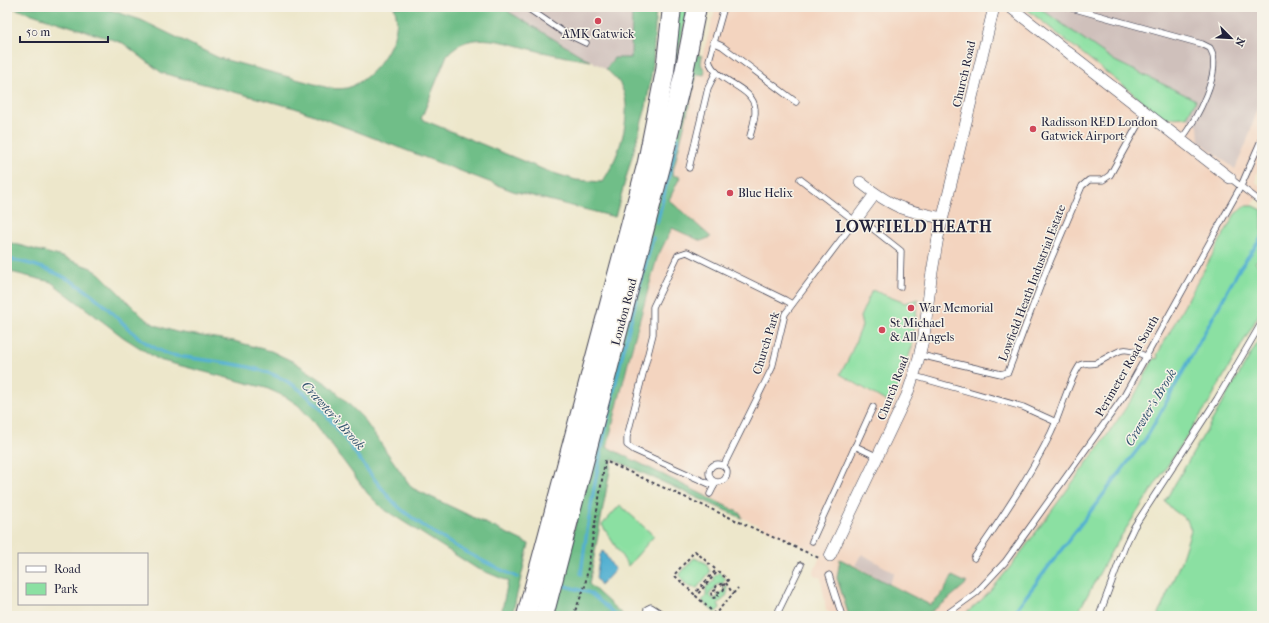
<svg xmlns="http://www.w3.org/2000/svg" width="1269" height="623" viewBox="0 0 1269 623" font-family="'IM FELL French Canon',serif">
<rect width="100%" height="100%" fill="#f7f3e8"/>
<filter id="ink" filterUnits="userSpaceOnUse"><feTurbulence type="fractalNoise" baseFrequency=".025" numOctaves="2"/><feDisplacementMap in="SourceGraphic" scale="8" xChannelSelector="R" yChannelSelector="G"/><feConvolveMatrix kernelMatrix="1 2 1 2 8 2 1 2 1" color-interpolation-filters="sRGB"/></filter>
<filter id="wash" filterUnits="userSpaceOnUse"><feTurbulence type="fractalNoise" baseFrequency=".012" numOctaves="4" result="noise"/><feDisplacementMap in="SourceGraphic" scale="16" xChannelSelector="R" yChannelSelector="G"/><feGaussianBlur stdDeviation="0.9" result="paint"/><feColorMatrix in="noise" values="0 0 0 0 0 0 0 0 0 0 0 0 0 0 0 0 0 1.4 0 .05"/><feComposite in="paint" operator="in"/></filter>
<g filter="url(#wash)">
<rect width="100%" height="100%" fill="#ede7cb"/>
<path fill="#f3d4bf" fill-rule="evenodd" d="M716,7H1262V159L1256,175V182L1262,189L1143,389L1014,568L967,616H833L826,610L821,578L813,574L821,554L599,452L665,203L690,100ZM952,576L967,583L945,602L930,605L939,599L945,592Z"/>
<g fill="#cfc0bb">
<polygon points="505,7 632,7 631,58 614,58 606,69 556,42 509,12"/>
<polygon points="1038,7 1262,7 1262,96 1246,144 1235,169 1199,141 1198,126 1187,117 1195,100 1115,61"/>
<polygon points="862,554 895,573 889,584 855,565"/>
</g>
<g fill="#8be0a2" stroke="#56816e">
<polygon points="679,7 688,7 665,110"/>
<polygon points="1024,7 1038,7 1115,61 1196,100 1187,117 1170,118 1160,115"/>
<polygon points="1245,206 1254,206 1262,210 1262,257 1255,262 1260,268 1262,267 1262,309 1208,404 1112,550 1076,616 963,616 987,595 1011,566 1106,437 1136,393 1154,358 1157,359 1158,356 1157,355 1235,214"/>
<polygon points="872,290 905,303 918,299 912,347 892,405 840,374 848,360 862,326 860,317"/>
<polygon points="1262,335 1262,616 1158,616 1181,561 1191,530 1187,520 1172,509 1165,501"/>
<polygon points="620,505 654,536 628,566 602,525"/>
<path d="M694,558L706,563L710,572L697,588C688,588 682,582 680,574Z"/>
<path d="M719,572L726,579L723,582V585L720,583L716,585L715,589L710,593V596L713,599L717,598L719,593L723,592L726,585C730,594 725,599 718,603L720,608L715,613L702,601L706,596V587L715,580L713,578Z"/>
</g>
<g fill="#70be88" stroke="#497062">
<path d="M10,7H101L141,20L219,58L329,88C335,89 341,89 347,88C374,80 406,35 394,7H505L509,12L590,61C572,58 555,55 538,51C509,44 470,27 447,55L421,119L547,171L576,180L602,182C618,161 634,114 622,88C619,80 612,75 606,69L614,58H631L632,7H656L653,64L646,107L615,217L513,191L295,108L162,73L123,43Z"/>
<polygon points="694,53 702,56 701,64 705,71 704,75 697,74 672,175 680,177 669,200 711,237 701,241 672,228 657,258 631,351 607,447 736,511 741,514 742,518 612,459 589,584 624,616 552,616"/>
<polygon points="7,242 59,256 91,268 100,274 143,317 155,325 176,332 234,341 255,347 271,351 296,363 330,386 362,417 412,488 529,544 512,615 501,615 508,581 476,568 382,508 368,494 315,423 298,405 286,397 266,388 159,360 123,337 51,282 7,271"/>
<path d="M840,559L930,605C942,597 946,588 952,576L967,583L945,602L925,616H849L837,578Z"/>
</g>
<polygon fill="#53b0d1" stroke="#3a6986" points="603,551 615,570 601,585 596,578 600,555"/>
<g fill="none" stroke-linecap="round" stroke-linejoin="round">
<g stroke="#53b0d1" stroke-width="3.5">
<polyline points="657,223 678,138"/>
<path d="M7,259C42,264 77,280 103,304C125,324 142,346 171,355C210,362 259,362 293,385C329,408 350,449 376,481C384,491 392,502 402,510C436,537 478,560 517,577"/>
<path d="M581,574C595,460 622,348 653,238"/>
<polyline points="562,585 590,593 617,616"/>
<polyline points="1011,616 1147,437 1240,268 1262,237"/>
</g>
</g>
</g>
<g filter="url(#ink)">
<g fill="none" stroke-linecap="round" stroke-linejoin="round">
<g stroke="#404051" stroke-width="7">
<g id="lane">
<polyline points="526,7 563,32 586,43"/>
<path d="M724,7L709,60C714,82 754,86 755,109C756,118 752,128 750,136"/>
<path d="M1068,7L1202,44L1210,48C1224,71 1195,121 1181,140"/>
<polyline points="713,42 722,46 796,102"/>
<polyline points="689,168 708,88 716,72"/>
<polyline points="1230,178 1262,203"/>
<polyline points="800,179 855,221"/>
<polyline points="920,355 1001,374 1008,372 1046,271 1082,186 1089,180 1103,180 1110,175 1145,112"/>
<polyline points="914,376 1023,407 1056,422"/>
<polyline points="855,446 878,457"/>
<circle cx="718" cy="473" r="9"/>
<polyline points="724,465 772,368 785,314 858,217 901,251 900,287"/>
<polyline points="714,486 634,450 627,445 627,437 653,334 653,307 678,255 687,252 785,300 792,304"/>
<polyline points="710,494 715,484"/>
<polyline points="812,541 873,407"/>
<path d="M974,558C1002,518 1030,476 1051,433C1061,412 1068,382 1080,365C1086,362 1090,365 1096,363C1121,352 1119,343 1147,357"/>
<polyline points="829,575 842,616"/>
<polyline points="646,616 647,609 651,607 665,616"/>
<polyline points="776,616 801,565"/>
<polyline points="944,616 976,593 1005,562 1124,396 1241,186 1262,138"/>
<polyline points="1099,616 1125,546 1134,527 1217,399 1262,322"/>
</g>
</g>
<g stroke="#404051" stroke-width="12">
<g id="street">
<polyline points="1010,7 1230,178"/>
<path d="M860,182C892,207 902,210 942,218"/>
<polyline points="858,217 875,194"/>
<polyline points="830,556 907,395 917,365 924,336 931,278 938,237 994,7"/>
</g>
</g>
<g stroke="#404051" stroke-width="20">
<g id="primary">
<polyline points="526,616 647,162 665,71 672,7"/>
<polyline points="544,616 663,159 684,72 697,7"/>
</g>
</g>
<g stroke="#404051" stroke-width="2" stroke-dasharray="3 3" stroke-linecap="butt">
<polygon points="695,551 716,570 694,594 674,575"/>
<polyline points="726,583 733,594"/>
<circle cx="720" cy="588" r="4"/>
<polyline points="723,586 728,580 718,571 696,596 715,614 738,588"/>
<polyline points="716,590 711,592 712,598 718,597 718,592"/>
<polyline points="573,616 585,586 605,461 819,558"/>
</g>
<use href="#lane" stroke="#fff" stroke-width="5.5"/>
<use href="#street" stroke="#fff" stroke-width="11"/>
<use href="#primary" stroke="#fff" stroke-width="18"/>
</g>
</g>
<g fill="#d1495b" stroke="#f7f3e8" stroke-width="1.5">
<circle cx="598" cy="21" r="4"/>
<circle cx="1033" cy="129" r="4"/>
<circle cx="730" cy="193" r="4"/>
<circle cx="911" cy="308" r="4"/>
<circle cx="882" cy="330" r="4"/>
</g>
<g text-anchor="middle" stroke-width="3" stroke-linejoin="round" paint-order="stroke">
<g font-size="12" fill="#22223b" stroke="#f7f3e8" text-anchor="start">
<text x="598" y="38" text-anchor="middle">AMK Gatwick</text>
<text x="1041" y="126">Radisson RED London<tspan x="1041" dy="14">Gatwick Airport</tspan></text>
<text x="738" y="197">Blue Helix</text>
<text x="919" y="312">War Memorial</text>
<text x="890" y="327">St Michael<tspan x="890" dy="14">&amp; All Angels</tspan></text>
</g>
<g font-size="12" fill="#22223b" stroke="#f7f3e8">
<text transform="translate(964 74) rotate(-77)" y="4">Church Road</text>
<text transform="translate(1032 283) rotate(-69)" y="4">Lowfield Heath Industrial Estate</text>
<text transform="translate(624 312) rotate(-75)" y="4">London Road</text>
<text transform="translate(766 343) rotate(-73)" y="4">Church Park</text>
<text transform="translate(1127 366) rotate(-60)" y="4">Perimeter Road South</text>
<text transform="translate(893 388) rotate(-69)" y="4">Church Road</text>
</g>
<g font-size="13" font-style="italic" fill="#335470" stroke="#f7f3e8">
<text transform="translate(1150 407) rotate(-59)" y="5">Crawter's Brook</text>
<text transform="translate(334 415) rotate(48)" y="5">Crawter's Brook</text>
</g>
<g font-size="16" font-weight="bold" letter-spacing="1" fill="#22223b" stroke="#f7f3e8">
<text x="914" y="232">LOWFIELD HEATH</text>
</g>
</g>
<rect width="1269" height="623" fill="none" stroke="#f7f3e8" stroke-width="24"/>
<rect x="18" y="553" width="130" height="52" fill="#f7f3e8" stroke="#a29fa3"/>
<rect x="26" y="566" width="20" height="6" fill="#ffffff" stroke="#a29fa3"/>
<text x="54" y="573" font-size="12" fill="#22223b">Road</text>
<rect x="26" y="583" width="20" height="12" fill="#8be0a2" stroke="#a29fa3"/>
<text x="54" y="593" font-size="12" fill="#22223b">Park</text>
<g transform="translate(1231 38) rotate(114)" stroke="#f7f3e8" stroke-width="3" paint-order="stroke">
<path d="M0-3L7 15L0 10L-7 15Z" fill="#22223b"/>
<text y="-6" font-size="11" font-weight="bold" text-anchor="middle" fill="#22223b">N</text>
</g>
<path d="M20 36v6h88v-6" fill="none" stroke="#22223b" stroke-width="2"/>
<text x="26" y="36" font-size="12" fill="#22223b" stroke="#f7f3e8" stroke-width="3" paint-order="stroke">50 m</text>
</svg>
